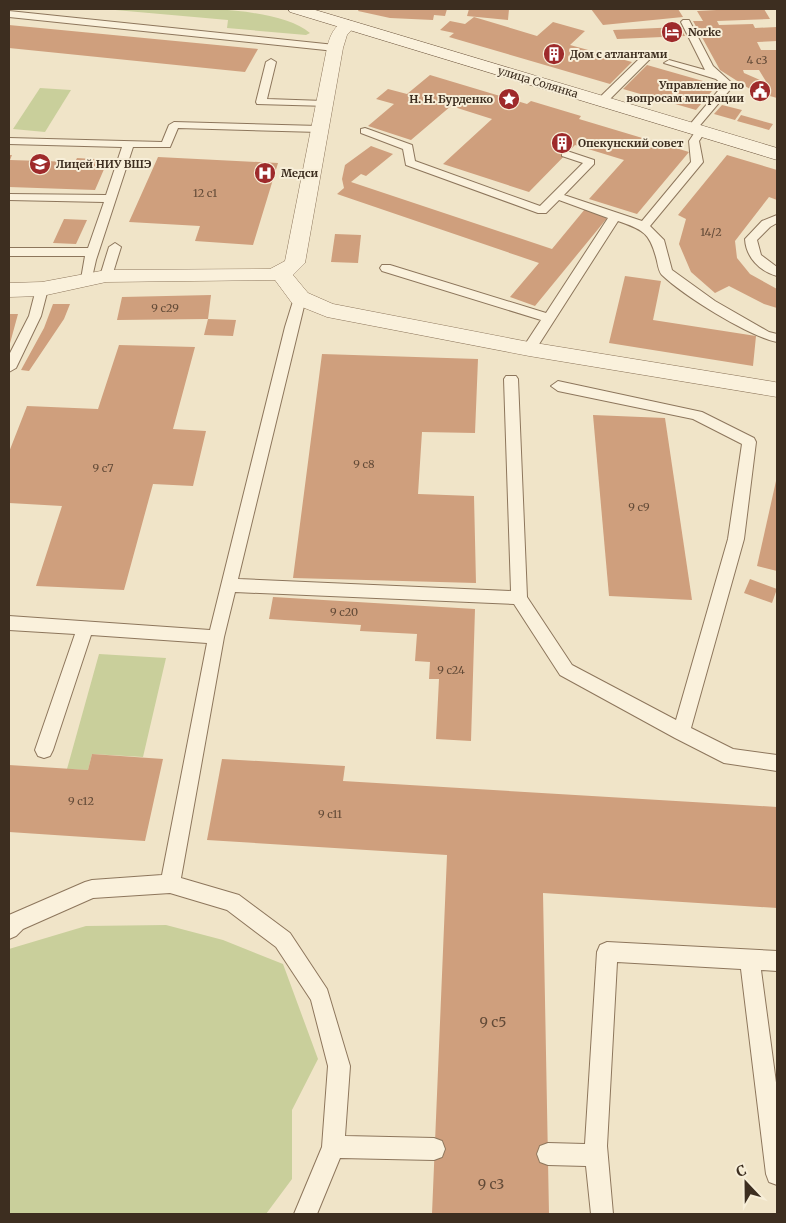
<svg xmlns="http://www.w3.org/2000/svg" width="786" height="1223" viewBox="0 0 786 1223" font-family="Merriweather,serif">
<rect width="100%" height="100%" fill="#f0e4c8"/>
<g fill="#c9cf9b">
<path d="M104,9C155,9 271,1 310,33L306,35L227,28L228,20Z"/>
<polygon points="40,88 71,90 45,132 13,129"/>
<polygon points="99,654 166,658 143,757 92,754 88,770 67,769"/>
<polygon points="166,925 223,940 283,964 318,1059 292,1110 292,1179 266,1214 9,1214 9,949 86,926"/>
</g>
<g fill="#cf9f7d" fill-rule="evenodd">
<polygon points="359,9 447,9 445,16 434,15 433,20 390,18 358,11"/>
<polygon points="469,9 509,9 508,20 467,16"/>
<polygon points="591,9 678,9 683,17 603,25"/>
<path d="M736,9H764L770,19L717,21L719,25L753,24L755,28L777,27V41L757,42L761,50H777V98L753,91L720,70L693,21H703L697,11ZM743,70H759L767,83L744,73Z"/>
<polygon points="474,17 537,36 553,22 585,31 570,45 632,62 610,84 449,37 454,33 440,30 450,21 465,24"/>
<polygon points="9,25 258,49 245,72 9,48"/>
<polygon points="680,27 685,36 617,39 613,30"/>
<polygon points="647,65 717,85 696,110 623,89"/>
<polygon points="430,75 527,104 531,101 581,116 579,119 689,152 637,214 589,199 624,160 575,145 529,192 443,164 492,119 451,106 411,140 368,126 394,104 376,99 388,89 407,94"/>
<polygon points="722,105 742,110 735,120 714,114"/>
<polygon points="741,115 773,124 769,130 737,121"/>
<polygon points="371,146 393,154 366,176 361,174 351,182 552,249 585,209 608,217 535,306 510,297 539,263 337,194 344,188 342,179 345,165"/>
<polygon points="9,155 12,155 10,160 75,162 77,158 108,160 95,190 9,187"/>
<polygon points="727,155 777,170 777,200 769,197 735,241 737,258 750,274 777,289 777,308 764,304 729,286 715,293 691,272 679,244 686,219 678,215"/>
<polygon points="158,157 278,163 253,245 195,241 200,226 129,222"/>
<polygon points="64,219 87,220 76,244 53,243"/>
<polygon points="335,234 361,235 358,263 331,262"/>
<polygon points="625,276 661,281 653,320 756,336 753,366 609,343"/>
<polygon points="211,295 208,319 117,320 122,297"/>
<polygon points="53,304 70,304 64,319 29,371 21,370 44,328"/>
<polygon points="9,314 18,314 9,347"/>
<polygon points="208,319 236,320 233,336 204,335"/>
<polygon points="119,345 195,347 173,429 206,431 193,486 153,484 124,590 36,586 62,506 9,503 9,452 27,406 98,409"/>
<polygon points="322,354 478,359 475,433 422,432 418,494 474,496 476,583 293,578"/>
<polygon points="593,415 665,418 692,600 609,596"/>
<polygon points="776,481 777,481 777,571 757,566"/>
<polygon points="750,579 777,589 772,603 744,593"/>
<polygon points="273,597 475,609 471,741 436,739 439,679 429,679 430,662 415,661 417,634 360,631 361,625 269,619"/>
<polygon points="92,754 163,759 145,841 9,832 9,765 88,770"/>
<polygon points="222,759 345,766 343,781 777,807 777,908 543,893 549,1214 432,1214 447,855 207,840"/>
</g>
<g fill="none" stroke-linecap="round" stroke-linejoin="round">
<g stroke="#8d765c" stroke-width="2">
<g id="lane">
<polygon points="9,11 335,45 340,48 335,51 9,17"/>
<polygon points="683,20 689,20 713,66 734,85 696,130 692,131 687,128 723,85 716,79 664,63 669,60 705,70 681,22"/>
<polygon points="641,57 650,59 606,103 598,103 598,99"/>
<polygon points="271,59 276,62 267,99 324,101 329,104 328,106 257,104 256,102 266,62"/>
<polygon points="174,122 319,126 324,129 319,132 178,128 170,147 133,147 96,260 91,282 87,283 81,279 85,256 9,256 9,248 88,248 104,202 9,200 9,194 106,195 122,147 9,144 9,138 162,142 169,125"/>
<path d="M365,128L412,145L415,161L540,206L583,163L562,156V152H570L594,160V164L564,195L642,221L691,162L689,141L697,129H705L706,131L699,141L703,162L650,226L664,240L672,270L715,301L769,332L777,334V342C748,336 684,296 662,275C659,272 658,266 657,261C650,233 644,230 618,221L534,352H524L522,349L541,320L382,271L380,268L382,265H390L546,313L608,218L559,200L546,213H538L406,165L403,149L361,133V129Z"/>
<path d="M777,215V223L770,227L757,240L761,255L777,267V276C759,271 746,257 745,239L762,221Z"/>
<polygon points="115,243 121,247 112,276 106,280 102,279 100,276 109,247"/>
<polygon points="42,285 48,289 41,316 16,368 9,372 9,355 29,316 36,289"/>
<polygon points="300,294 306,298 238,579 511,591 504,379 506,376 516,376 518,379 527,597 572,665 676,720 728,539 742,444 693,419 558,391 551,386 558,381 702,412 754,438 756,442 744,539 691,728 733,749 777,755 777,771 724,763 675,738 560,675 514,604 235,592 224,637 181,878 239,895 290,933 327,989 350,1066 345,1136 434,1138 442,1141 445,1149 442,1157 434,1160 340,1158 317,1214 294,1214 322,1147 328,1066 311,1000 276,947 227,910 170,893 93,898 23,929 16,936 9,939 9,915 85,882 92,880 162,875 207,643 91,635 53,750 50,756 44,758 38,756 35,750 75,634 9,630 9,616 210,630 285,327 294,298"/>
<polygon points="607,942 777,951 777,971 761,970 777,1090 777,1185 769,1182 766,1174 741,969 617,962 607,1146 613,1214 591,1214 586,1166 548,1165 540,1162 537,1154 540,1146 548,1143 585,1144 597,952 600,945"/>
</g>
</g>
<g stroke="#8d765c" stroke-width="1">
<path id="street" d="M348,20L356,25L347,35L343,48L305,263L293,275L308,293L333,304L529,342L775,382L777,383V397L529,356L327,317L292,303L275,280L106,282L42,296L9,297V283L42,282L106,270L270,269L285,261L327,48C330,36 334,24 348,20Z"/>
</g>
<g stroke="#6f573f" stroke-width="1">
<polygon id="secondary" points="288,9 312,9 777,148 777,160 290,12"/>
</g>
<use href="#lane" fill="#faf1dc" fill-rule="evenodd"/>
<use href="#street" fill="#faf1dc" fill-rule="evenodd"/>
<use href="#secondary" fill="#faf1dc" fill-rule="evenodd"/>
</g>
<defs>
<g id="hotel-disc" transform="scale(1.125)"><circle r="9.5" fill="#9e2a2b" stroke="#f7eed8"/><path d="M-6-4.5h1.5V1H6V5H4.5V3h-9V5H-6ZM-4 0a1.8 1.8 0 1 1 3.6 0ZM.5 0V-2.5h3Q6-2.5 6 0Z" fill="#fff"/></g>
<g id="building-disc" transform="scale(1.125)"><circle r="9.5" fill="#9e2a2b" stroke="#f7eed8"/><path d="M-4-6H4V6H1V3H-1V6H-4ZM-2.5-4.3h1.7v1.8h-1.7ZM.8-4.3h1.7v1.8H.8ZM-2.5-1h1.7V.8h-1.7ZM.8-1h1.7V.8H.8Z" fill="#fff"/></g>
<g id="civic-disc" transform="scale(1.125)"><circle r="9.5" fill="#9e2a2b" stroke="#f7eed8"/><path d="M-.6-6.5H3V-4.5H.6V-3L4-1V1h2V6H-6V1h2V-1L-.6-3ZM-1.2 2.5V6h2.4V2.5Z" fill="#fff"/></g>
<g id="sight-disc" transform="scale(1.125)"><circle r="9.5" fill="#9e2a2b" stroke="#f7eed8"/><path d="M0-6L1.8-2.2L6-1.7L2.9 1.2L3.7 5.4L0 3.3L-3.7 5.4L-2.9 1.2L-6-1.7L-1.8-2.2Z" fill="#fff"/></g>
<g id="school-disc" transform="scale(1.125)"><circle r="9.5" fill="#9e2a2b" stroke="#f7eed8"/><path d="M0-5L7-2L0 1L-7-2ZM-4 1L0 2.5L4 1V4Q0 6-4 4Z" fill="#fff"/></g>
<g id="hospital-disc" transform="scale(1.125)"><circle r="9.5" fill="#9e2a2b" stroke="#f7eed8"/><path d="M-5-5h3v3.5h4V-5h3V5h-3V1.5h-4V5h-3Z" fill="#fff"/></g>
</defs>
<g fill-rule="evenodd">
<use href="#hotel-disc" x="672" y="32"/>
<use href="#building-disc" x="554" y="54"/>
<use href="#civic-disc" x="760" y="91"/>
<use href="#sight-disc" x="509" y="99"/>
<use href="#building-disc" x="562" y="143"/>
<use href="#school-disc" x="40" y="164"/>
<use href="#hospital-disc" x="265" y="173"/>
</g>
<g text-anchor="middle" stroke-width="4" stroke-linejoin="round" paint-order="stroke">
<g font-size="11" font-weight="bold" fill="#3d2e20" stroke="#f7eed8" text-anchor="start">
<text x="688" y="36">Norke</text>
<text x="570" y="58">Дом с атлантами</text>
<text x="744" y="89" text-anchor="end">Управление по<tspan x="744" dy="13">вопросам миграции</tspan></text>
<text x="493" y="103" text-anchor="end">Н. Н. Бурденко</text>
<text x="578" y="147">Опекунский совет</text>
<text x="56" y="168">Лицей НИУ ВШЭ</text>
<text x="281" y="177">Медси</text>
</g>
<g font-size="11" fill="#624a37">
<text x="757" y="64">4 с3</text>
<text x="205" y="197">12 с1</text>
<text x="711" y="236">14/2</text>
<text x="165" y="312">9 с29</text>
<text x="364" y="468">9 с8</text>
<text x="103" y="472">9 с7</text>
<text x="639" y="511">9 с9</text>
<text x="344" y="616">9 с20</text>
<text x="451" y="674">9 с24</text>
<text x="81" y="805">9 с12</text>
<text x="330" y="818">9 с11</text>
</g>
<g font-size="11" fill="#3d2e20" stroke="#f7eed8">
<text transform="translate(538 82) rotate(17)" y="4">улица Солянка</text>
</g>
<g font-size="14" fill="#624a37">
<text x="493" y="1027">9 с5</text>
<text x="491" y="1189">9 с3</text>
</g>
</g>
<rect width="786" height="1223" fill="none" stroke="#3d2e20" stroke-width="20"/>
<g transform="translate(746 1183) rotate(338)" stroke="#f7eed8" stroke-width="4" paint-order="stroke">
<path d="M0-4L9 19L0 12L-9 19Z" fill="#3d2e20"/>
<text y="-8" font-size="14" font-weight="bold" text-anchor="middle" fill="#3d2e20">С</text>
</g>
</svg>
